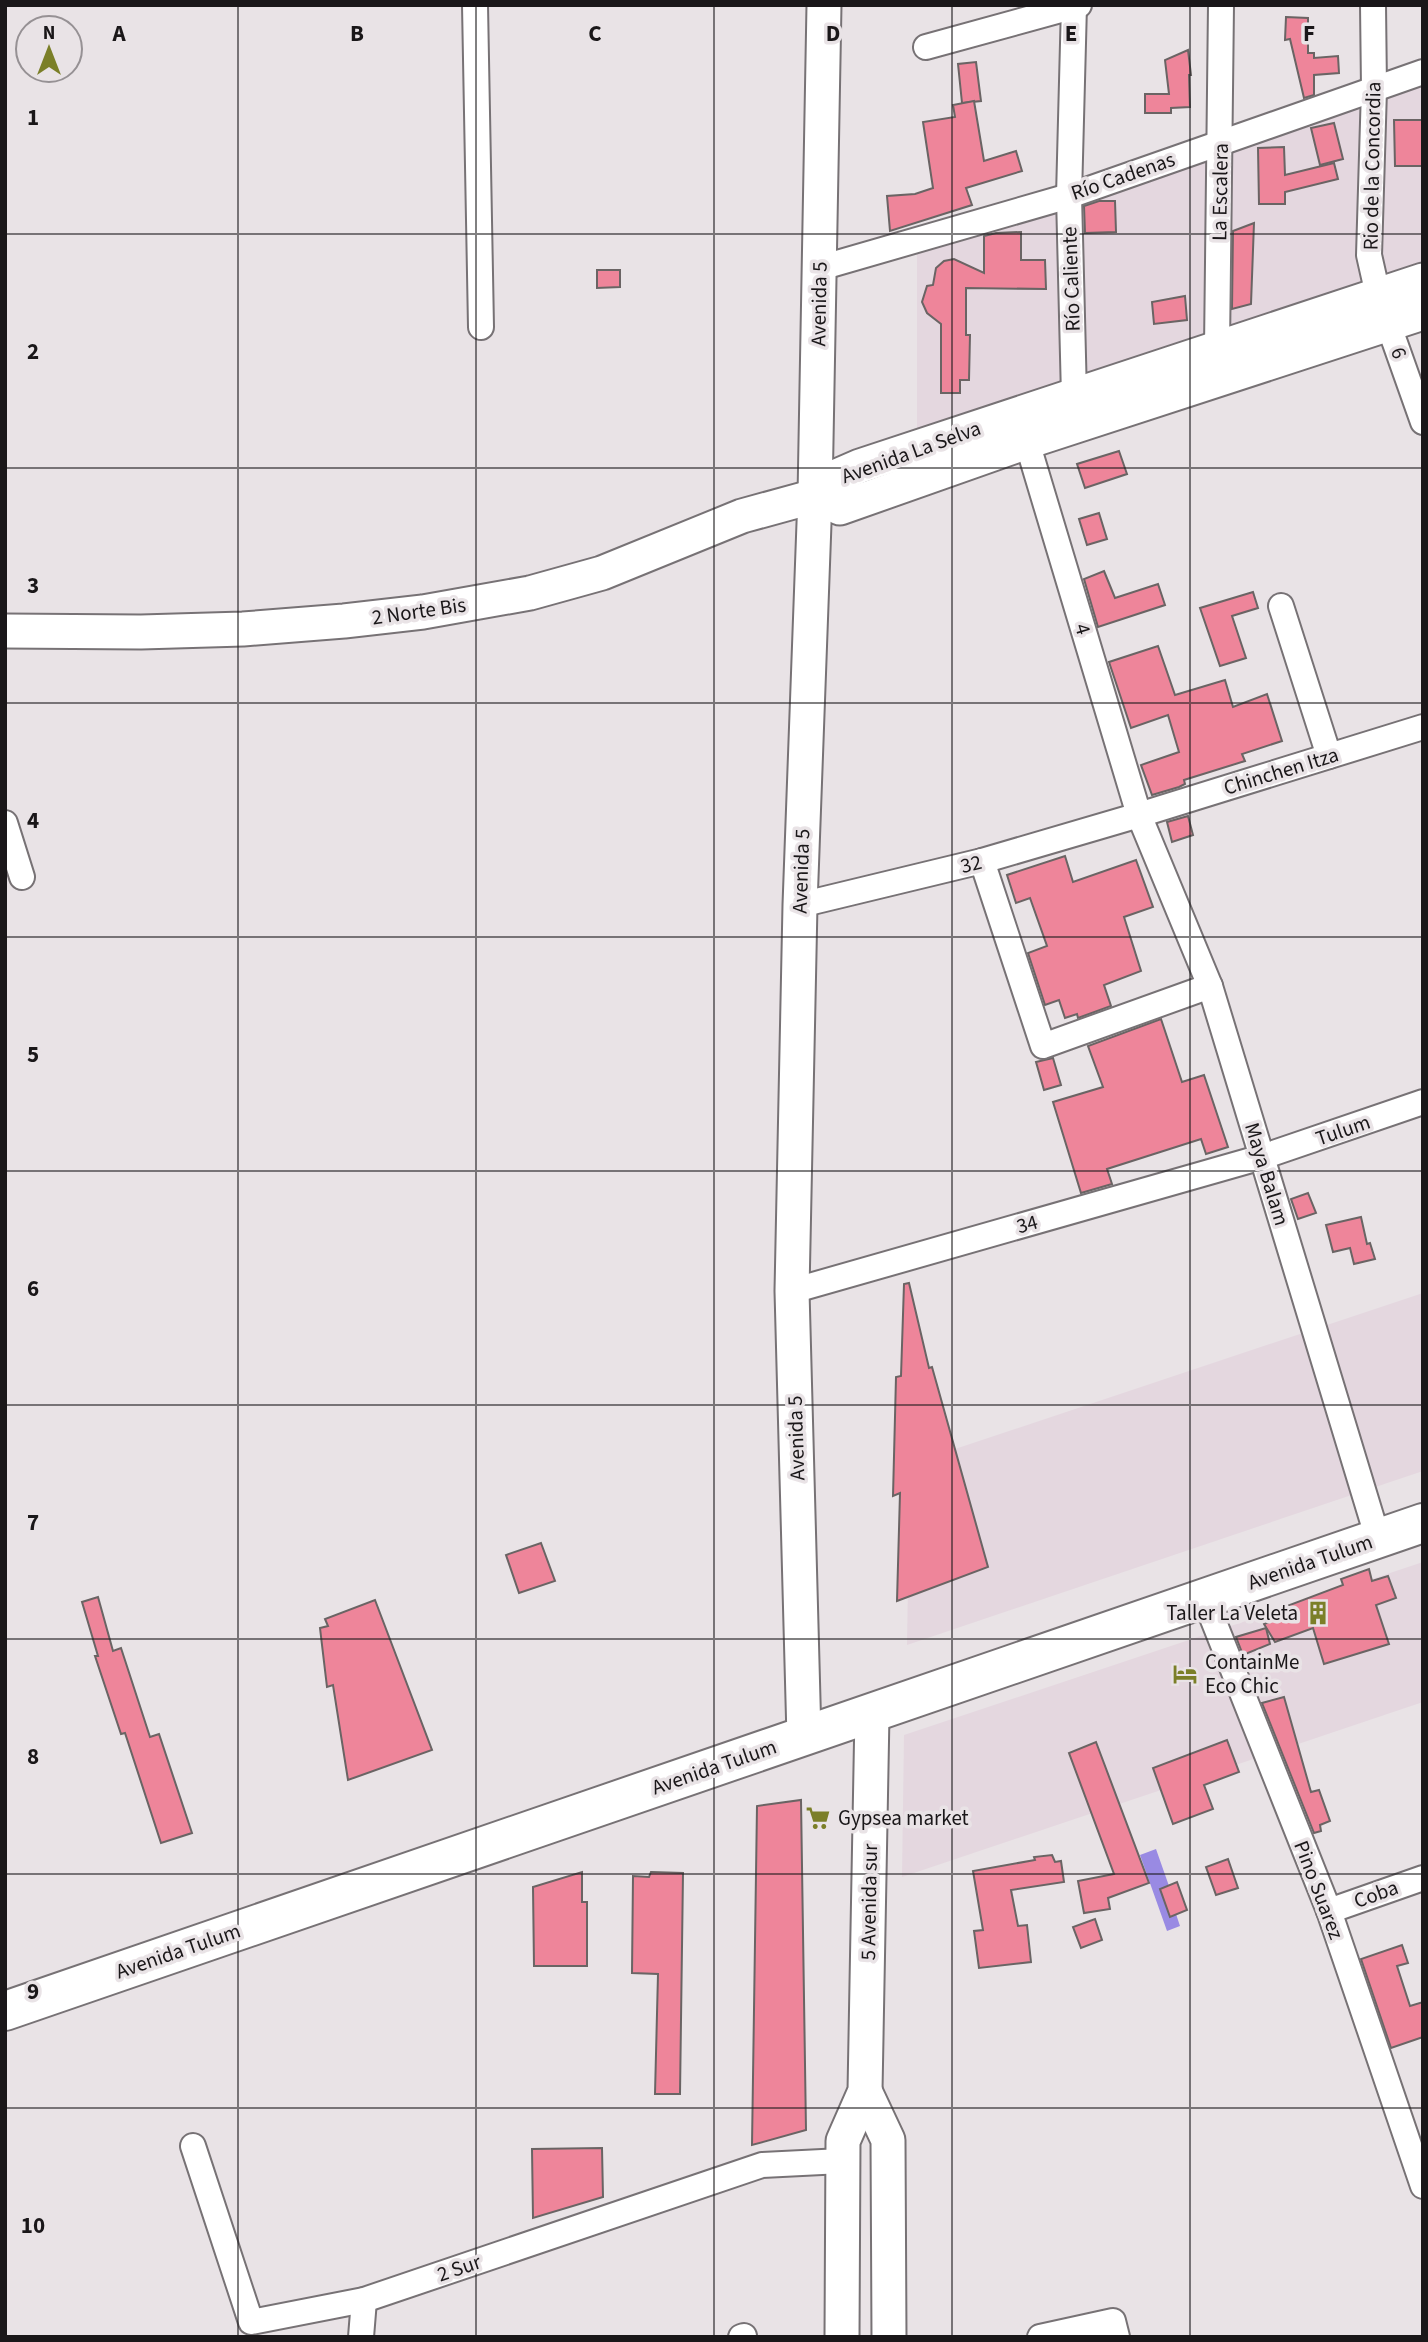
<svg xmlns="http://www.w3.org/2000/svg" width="1428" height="2342" viewBox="0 0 1428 2342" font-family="'Source Sans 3',sans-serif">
<rect width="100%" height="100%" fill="#e9e3e6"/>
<g fill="#e4d7df">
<polygon points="1423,82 1423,261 917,430 917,252"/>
<polygon points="1423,1293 1423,1471 907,1645 910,1464"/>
<polygon points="1423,1562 1423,1702 902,1877 904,1735"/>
</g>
<polygon fill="#998ae3" points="1156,1849 1169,1886 1160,1889 1170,1916 1176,1914 1180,1926 1167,1931 1140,1855"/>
<g fill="#ee859a" stroke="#6a6464" stroke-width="2">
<polygon points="1286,17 1308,18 1308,53 1314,53 1314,58 1338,56 1339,73 1314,75 1314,95 1304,98 1290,39 1285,40"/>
<polygon points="1188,50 1191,75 1189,75 1190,107 1171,108 1171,113 1145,113 1145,94 1169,94 1165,60"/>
<polygon points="976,62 981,101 962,103 958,64"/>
<polygon points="974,101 984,161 1016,151 1022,171 966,188 972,205 890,231 887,196 915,194 933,188 923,122 955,117 953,105"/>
<polygon points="1394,120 1423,120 1423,166 1395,166"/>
<polygon points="1334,123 1343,159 1320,165 1311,128"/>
<polygon points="1284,147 1285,175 1334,163 1338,179 1285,192 1285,204 1259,204 1258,148"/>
<polygon points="1099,201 1115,201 1116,232 1085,233 1084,206"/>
<polygon points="1254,223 1251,304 1232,309 1233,231"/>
<polygon points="1021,232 1021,260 1045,260 1046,289 966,288 966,335 970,335 969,380 960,380 960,393 941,393 941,324 927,313 922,302 927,286 933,285 936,268 944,261 954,259 984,273 984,236 996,233"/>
<polygon points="597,270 620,270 620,287 597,288"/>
<polygon points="1185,296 1187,320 1154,324 1152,302"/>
<polygon points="1119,451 1127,474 1085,488 1077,464"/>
<polygon points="1099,513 1107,539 1087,545 1079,519"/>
<polygon points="1104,571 1115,598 1158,584 1165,605 1098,627 1084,579"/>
<polygon points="1253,592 1258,608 1232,616 1246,658 1220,666 1200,608"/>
<polygon points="1158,646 1175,695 1225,680 1233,707 1267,694 1282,741 1242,754 1245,761 1184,780 1185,784 1179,787 1152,795 1141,765 1179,752 1168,715 1131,728 1109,662"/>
<polygon points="1188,816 1193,835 1172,842 1167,822"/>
<polygon points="1065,856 1073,882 1136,860 1153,907 1124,917 1141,971 1104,985 1111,1006 1078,1018 1077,1014 1065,1018 1059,1000 1045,1005 1028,953 1047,946 1030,898 1016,903 1007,875"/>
<polygon points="1161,1019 1182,1082 1204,1075 1228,1147 1206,1154 1201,1139 1107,1169 1112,1184 1081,1193 1053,1102 1103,1087 1088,1046"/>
<polygon points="1053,1058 1061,1085 1044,1090 1036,1062"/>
<polygon points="1308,1193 1316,1213 1298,1219 1291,1199"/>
<polygon points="1361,1217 1367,1244 1370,1243 1375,1259 1354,1264 1350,1248 1333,1252 1326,1225"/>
<polygon points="909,1283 929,1368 932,1367 988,1567 897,1601 900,1493 893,1496 896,1377 901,1376 904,1284"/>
<polygon points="541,1543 555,1581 519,1593 506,1555"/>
<polygon points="1369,1569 1372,1581 1388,1576 1396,1598 1376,1605 1389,1644 1324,1664 1313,1628 1275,1642 1264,1624 1282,1617 1279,1609 1343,1585 1341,1579"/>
<polygon points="98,1597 113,1651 121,1648 150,1737 159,1734 192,1833 161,1843 125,1733 121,1734 95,1656 98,1656 82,1602"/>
<polygon points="375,1600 432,1750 348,1780 333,1685 327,1687 320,1628 328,1626 325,1619"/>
<polygon points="1266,1628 1270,1644 1243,1655 1236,1637"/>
<polygon points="1284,1697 1311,1792 1319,1790 1330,1821 1320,1825 1321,1831 1314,1833 1262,1703"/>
<polygon points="1227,1740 1239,1772 1204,1785 1213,1809 1173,1824 1153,1768"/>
<polygon points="1096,1742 1149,1883 1108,1898 1110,1909 1084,1913 1078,1881 1114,1874 1069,1753"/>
<polygon points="801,1800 806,2130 752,2145 757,1806"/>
<polygon points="1052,1855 1055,1862 1061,1861 1064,1882 1011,1890 1018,1926 1027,1925 1031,1962 979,1968 974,1931 983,1930 973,1871 1035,1860 1034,1857"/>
<polygon points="1228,1859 1238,1888 1216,1895 1206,1867"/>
<polygon points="582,1872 582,1902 587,1902 587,1966 534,1966 533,1887"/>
<polygon points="651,1872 683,1873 680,2094 655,2094 658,1974 632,1973 633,1876 649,1877"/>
<polygon points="1177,1882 1187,1910 1170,1917 1160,1889"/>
<polygon points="1095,1919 1102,1940 1081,1948 1073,1927"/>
<polygon points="1402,1945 1408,1963 1397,1966 1410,2006 1423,2002 1423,2037 1391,2048 1361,1959"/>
<polygon points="602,2148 603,2197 533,2218 532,2149"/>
</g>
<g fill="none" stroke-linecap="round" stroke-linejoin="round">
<g stroke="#777275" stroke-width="28">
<g id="street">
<polyline points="475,5 481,327"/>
<polyline points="1074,5 1069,196 1074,396 1079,410"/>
<polyline points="1221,5 1217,348 1221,361"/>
<polyline points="1373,5 1374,89 1369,255 1378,295 1423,422"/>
<polyline points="926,47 1079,5"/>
<polyline points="820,268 1069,196 1423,72"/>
<polyline points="1027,442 1139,815 1210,986 1378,1539"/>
<polyline points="1281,606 1329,756"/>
<polyline points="5,823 22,877"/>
<polyline points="982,861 1043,1046 1210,986"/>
<polyline points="800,905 982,861 1139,815 1423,727"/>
<polyline points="792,1291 1262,1157 1423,1102"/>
<polyline points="1204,1597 1329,1911 1423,2186"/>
<polyline points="1329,1911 1423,1878"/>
<polyline points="193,2146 251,2322 364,2300 762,2165 842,2161"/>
<polyline points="361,2337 364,2300"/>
<polyline points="741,2337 744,2336"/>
<polyline points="1040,2337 1113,2321 1117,2337"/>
</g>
</g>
<g stroke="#777275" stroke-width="37">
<g id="secondary">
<polyline points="815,496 840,508 1027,442 1423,313"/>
<polyline points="5,631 141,632 243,629 344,621 423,612 530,593 602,573 742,516 815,496 837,476 860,466 1423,280"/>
<polyline points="804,1737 792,1291 800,905 815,496 824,5"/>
<polyline points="865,2091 888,2140 889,2337"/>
<polyline points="842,2337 843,2141 865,2091 872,1714"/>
</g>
</g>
<g stroke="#777275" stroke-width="42">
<polyline id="highway" points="5,2011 1423,1523"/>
</g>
<use href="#street" stroke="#fff" stroke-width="24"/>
<use href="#secondary" stroke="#fff" stroke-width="33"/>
<use href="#highway" stroke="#fff" stroke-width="38"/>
</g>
<path fill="none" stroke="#1a1719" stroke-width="2" stroke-opacity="0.55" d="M238,5V2337M476,5V2337M714,5V2337M952,5V2337M1190,5V2337M5,234H1423M5,468H1423M5,703H1423M5,937H1423M5,1171H1423M5,1405H1423M5,1639H1423M5,1874H1423M5,2108H1423"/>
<defs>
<g id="building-bare" transform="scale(1.89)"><path d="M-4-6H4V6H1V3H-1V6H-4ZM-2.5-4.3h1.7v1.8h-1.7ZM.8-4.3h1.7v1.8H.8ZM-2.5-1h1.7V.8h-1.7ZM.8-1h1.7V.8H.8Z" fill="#7b7f28" stroke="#e9e3e6" stroke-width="2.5" paint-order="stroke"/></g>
<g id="hotel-bare" transform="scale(1.89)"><path d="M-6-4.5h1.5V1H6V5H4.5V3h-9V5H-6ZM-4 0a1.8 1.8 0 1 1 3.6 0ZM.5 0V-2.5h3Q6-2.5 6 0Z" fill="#7b7f28" stroke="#e9e3e6" stroke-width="2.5" paint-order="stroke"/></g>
<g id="supermarket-bare" transform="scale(1.89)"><path d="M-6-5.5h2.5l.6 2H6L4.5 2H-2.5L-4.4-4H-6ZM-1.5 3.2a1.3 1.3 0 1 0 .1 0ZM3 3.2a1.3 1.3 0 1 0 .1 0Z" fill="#7b7f28" stroke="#e9e3e6" stroke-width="2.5" paint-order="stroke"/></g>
</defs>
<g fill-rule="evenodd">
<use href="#building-bare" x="1318" y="1613"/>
<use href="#hotel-bare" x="1185" y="1674"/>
<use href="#supermarket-bare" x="818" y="1818"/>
</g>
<g text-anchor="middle" stroke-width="7" stroke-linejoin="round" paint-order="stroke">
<g font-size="21" fill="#1a1719" stroke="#e9e3e6">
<text transform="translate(1372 166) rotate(-89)" y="7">Rio de la Concordia</text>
<text transform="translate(1123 176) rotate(-19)" y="7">Río Cadenas</text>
<text transform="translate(1220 192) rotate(-89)" y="7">La Escalera</text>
<text transform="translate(1071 279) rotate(-92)" y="7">Río Caliente</text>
<text transform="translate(819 304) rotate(-89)" y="7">Avenida 5</text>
<text transform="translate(1399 353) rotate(71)" y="7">6</text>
<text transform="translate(911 452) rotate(-20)" y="7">Avenida La Selva</text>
<text transform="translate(419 611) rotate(-8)" y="7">2 Norte Bis</text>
<text transform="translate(1083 629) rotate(73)" y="7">4</text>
<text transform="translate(1281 771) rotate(-17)" y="7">Chinchen Itza</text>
<text transform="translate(971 864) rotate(-14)" y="7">32</text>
<text transform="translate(801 871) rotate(-88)" y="7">Avenida 5</text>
<text transform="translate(1343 1130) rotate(-19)" y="7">Tulum</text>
<text transform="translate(1267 1174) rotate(73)" y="7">Maya Balam</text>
<text transform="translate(1027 1224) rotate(-16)" y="7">34</text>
<text transform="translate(796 1438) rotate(-92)" y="7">Avenida 5</text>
<text transform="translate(1310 1562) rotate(-19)" y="7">Avenida Tulum</text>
<text transform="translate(714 1767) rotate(-19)" y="7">Avenida Tulum</text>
<text transform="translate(1319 1890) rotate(69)" y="7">Pino Suarez</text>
<text transform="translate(1376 1894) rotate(-20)" y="7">Coba</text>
<text transform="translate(869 1902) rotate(-89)" y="7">5 Avenida sur</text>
<text transform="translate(178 1951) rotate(-19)" y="7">Avenida Tulum</text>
<text transform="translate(459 2268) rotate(-19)" y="7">2 Sur</text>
</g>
<g font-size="21" fill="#1a1719" stroke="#e9e3e6" text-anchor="start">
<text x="1298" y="1620" text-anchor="end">Taller La Veleta</text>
<text x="1205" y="1669">ContainMe<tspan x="1205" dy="24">Eco Chic</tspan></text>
<text x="838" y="1825">Gypsea market</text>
</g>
</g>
<g font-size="23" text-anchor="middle" font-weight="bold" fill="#1a1719" stroke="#e9e3e6" stroke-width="7" stroke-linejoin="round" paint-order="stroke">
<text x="119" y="41">A</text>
<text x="357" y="41">B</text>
<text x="595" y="41">C</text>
<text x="833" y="41">D</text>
<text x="1071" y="41">E</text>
<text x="1309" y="41">F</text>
<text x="33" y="125">1</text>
<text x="33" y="359">2</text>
<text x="33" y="593">3</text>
<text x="33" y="828">4</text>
<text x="33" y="1062">5</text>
<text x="33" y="1296">6</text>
<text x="33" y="1530">7</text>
<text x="33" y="1764">8</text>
<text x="33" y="1999">9</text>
<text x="33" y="2233">10</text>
</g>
<rect width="1428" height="2342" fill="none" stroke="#1a1719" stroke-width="14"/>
<g transform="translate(49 49)"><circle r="33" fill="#e9e3e6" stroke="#969194" stroke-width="2"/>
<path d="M0-5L12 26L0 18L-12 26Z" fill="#7b7f28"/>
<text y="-10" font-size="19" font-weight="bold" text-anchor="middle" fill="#1a1719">N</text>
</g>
</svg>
